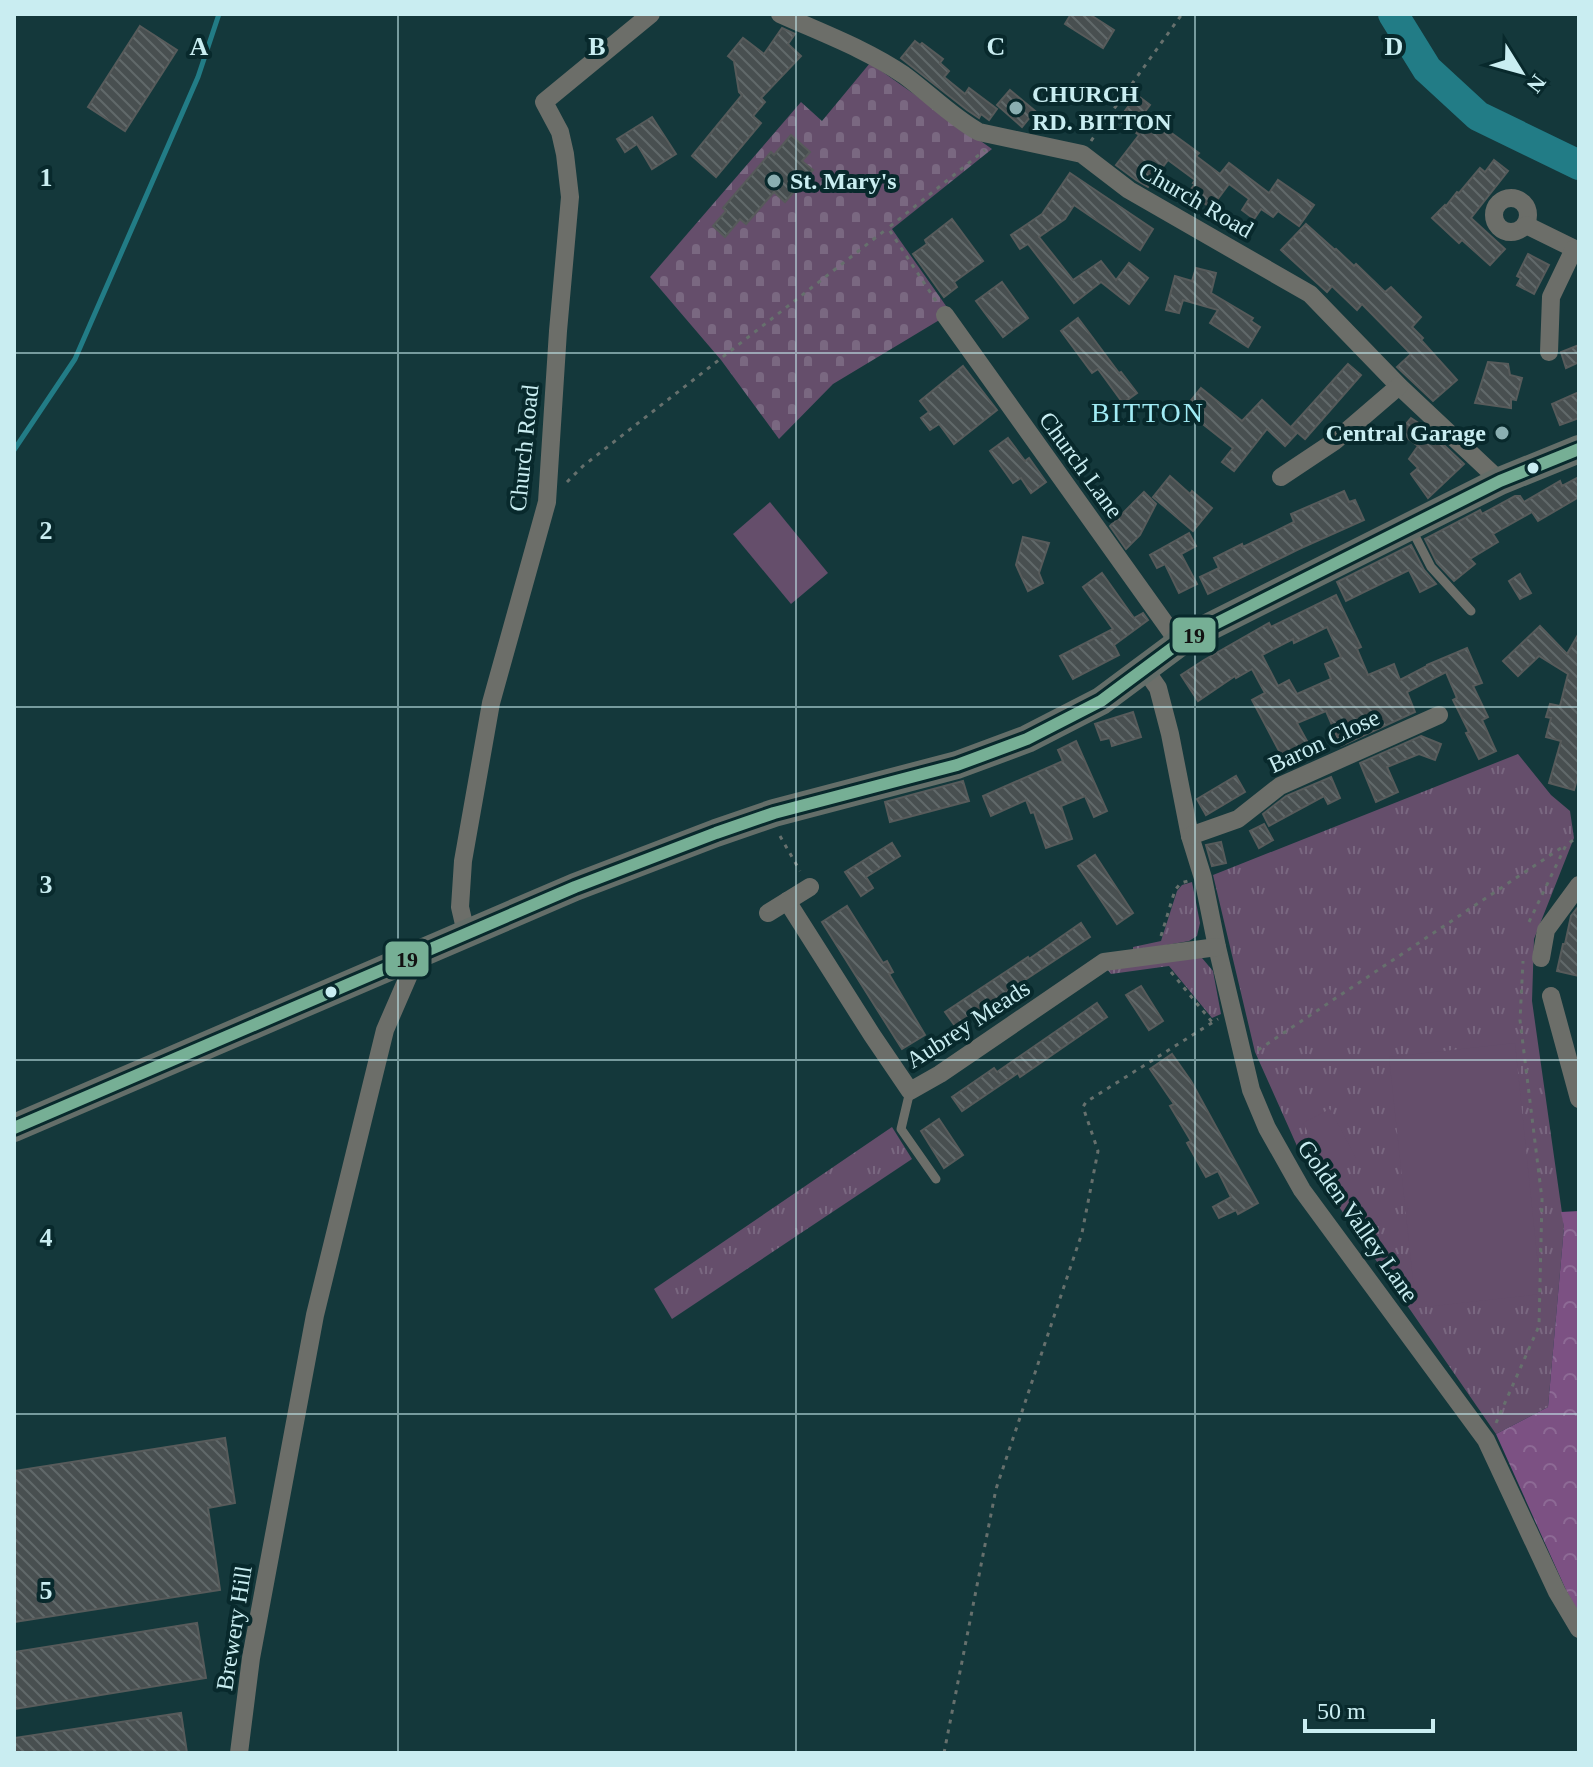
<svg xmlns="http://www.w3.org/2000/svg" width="1593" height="1767" viewBox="0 0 1593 1767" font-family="Georgia,serif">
<defs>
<pattern id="grass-tufts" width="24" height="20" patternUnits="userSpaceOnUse" patternTransform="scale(2)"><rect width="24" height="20" fill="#654e6b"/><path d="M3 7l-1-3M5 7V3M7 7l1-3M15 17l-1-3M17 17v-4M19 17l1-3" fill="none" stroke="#7a6881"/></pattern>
<pattern id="forest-crowns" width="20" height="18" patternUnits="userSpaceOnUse" patternTransform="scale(2)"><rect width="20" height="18" fill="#7c5183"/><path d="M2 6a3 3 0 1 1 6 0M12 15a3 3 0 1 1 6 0" fill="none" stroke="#8d6a95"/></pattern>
<pattern id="cemetery-stones" width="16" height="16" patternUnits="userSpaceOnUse" patternTransform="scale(2)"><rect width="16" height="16" fill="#654e6b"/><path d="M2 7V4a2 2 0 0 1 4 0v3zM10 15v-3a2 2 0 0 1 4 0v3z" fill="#7a6881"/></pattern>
<pattern id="building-back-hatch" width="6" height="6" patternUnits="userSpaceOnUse" patternTransform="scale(2)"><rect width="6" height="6" fill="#484f50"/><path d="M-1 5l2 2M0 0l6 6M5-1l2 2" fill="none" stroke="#61696a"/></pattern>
</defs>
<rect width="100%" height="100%" fill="#14383b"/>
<g fill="url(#grass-tufts)">
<polygon points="1518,754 1551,795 1570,811 1574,838 1534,939 1532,1001 1564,1227 1548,1407 1496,1434 1297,1146 1255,1052 1213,875"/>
<polygon points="1192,882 1200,923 1197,936 1189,941 1133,951 1133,947 1161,941 1177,891 1182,885"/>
<polygon points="1189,955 1202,958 1213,971 1221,1014 1212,1018 1169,966 1111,974 1107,969"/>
<polygon points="892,1127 912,1159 672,1319 654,1289"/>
</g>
<polygon fill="url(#forest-crowns)" points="1579,1211 1579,1614 1566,1590 1496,1434 1548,1407 1564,1227 1561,1212"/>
<polygon fill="url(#cemetery-stones)" points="870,63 992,149 892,229 951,313 833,384 779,439 721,360 650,277 801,102 822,121"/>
<g fill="#654e6b">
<polygon points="770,502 828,573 791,604 733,534"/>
<polygon points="1515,1043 1541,1294 1416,1308 1389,1057"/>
<polygon points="1330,1109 1356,1158 1328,1172 1303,1123"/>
</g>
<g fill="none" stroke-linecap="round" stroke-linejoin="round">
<polyline stroke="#227c86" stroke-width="5" points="14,450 75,359 198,77 219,14"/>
<polyline stroke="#227c86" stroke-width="30" points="1393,14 1427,69 1478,116 1579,165"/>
</g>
<g fill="url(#building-back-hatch)" stroke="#575b5b" stroke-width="2" fill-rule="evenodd">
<polygon points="1071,14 1089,14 1114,30 1103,48 1065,24"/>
<polygon points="140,26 177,50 125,131 88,107"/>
<polygon points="782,28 795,34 788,44 801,56 761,98 765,102 753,116 761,123 716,177 692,156 742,95 739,92 734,61 728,56 743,38 764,54"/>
<polygon points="915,41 920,45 922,43 943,59 940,63 949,71 944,77 965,94 969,88 997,109 989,120 981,114 979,118 967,110 901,58"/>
<polygon points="1010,90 1035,111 1022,127 997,105"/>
<polygon points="1137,95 1150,105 1144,113 1199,153 1196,156 1220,174 1229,163 1269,193 1278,180 1314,205 1299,226 1278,211 1273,217 1261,209 1254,219 1242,210 1249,199 1229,184 1211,208 1204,203 1202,206 1187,194 1195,184 1193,183 1195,180 1168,160 1148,187 1136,180 1116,165 1139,135 1118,120"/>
<polygon points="652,117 676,154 652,169 637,144 625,152 617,139"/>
<polygon points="791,135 810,152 802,161 813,170 785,202 774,192 746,224 740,219 725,237 713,226 726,211 723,208 771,152 774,155"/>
<polygon points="1494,160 1508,171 1471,218 1505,249 1490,265 1462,240 1459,243 1432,218 1445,205 1446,206 1457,192 1459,193 1480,168 1485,172"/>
<polygon points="1070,173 1153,229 1140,250 1074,205 1065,219 1039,237 1073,280 1101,261 1116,280 1129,263 1148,278 1129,304 1101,282 1074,303 1028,244 1020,249 1011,235 1042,214"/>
<polygon points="952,219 983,261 954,282 957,287 944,297 913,254 927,244 925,240"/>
<polygon points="1306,224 1335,250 1336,249 1354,266 1356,264 1385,292 1391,287 1421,317 1412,327 1423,338 1421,340 1457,380 1433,401 1397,367 1411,354 1362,304 1357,310 1332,286 1327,292 1281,250"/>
<polygon points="1528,254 1549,265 1534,294 1517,285 1521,278 1517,276"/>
<polygon points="1196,268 1216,273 1211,293 1253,318 1251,321 1260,327 1248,347 1210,323 1218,310 1183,300 1179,313 1166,310 1175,276 1192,281"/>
<polygon points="1002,282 1028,318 1003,337 976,301"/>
<polygon points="1078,318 1119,373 1121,372 1137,393 1123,403 1098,369 1092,373 1061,331"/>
<polygon points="1579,345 1579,362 1566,368 1561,352"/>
<polygon points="1488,362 1508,364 1510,375 1522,378 1516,400 1511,399 1511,408 1475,403"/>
<polygon points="1348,364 1361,375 1305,439 1291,427"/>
<polygon points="963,366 997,410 954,444 939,424 930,430 921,418 929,412 920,401"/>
<polygon points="1201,388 1242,421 1262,400 1297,433 1285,446 1267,429 1234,471 1222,462 1233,448 1184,409"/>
<polygon points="1579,392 1579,418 1560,425 1552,404"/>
<polygon points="1411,418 1426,428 1464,464 1428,498 1411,474 1418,468 1409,459 1418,446 1399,432"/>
<polygon points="1008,438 1025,461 1029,458 1046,482 1031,493 1021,478 1013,483 990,451"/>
<polygon points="1170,476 1190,494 1192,491 1212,508 1193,531 1153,497"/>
<polygon points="1579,477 1579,497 1538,521 1532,512 1493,534 1498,542 1470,559 1475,564 1454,581 1437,563 1425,539 1480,510 1482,514 1515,496 1520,496 1524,502 1560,481 1562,486"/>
<polygon points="1344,491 1349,502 1355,500 1364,520 1299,549 1208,594 1200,577 1219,568 1214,558 1242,544 1243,547 1294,522 1291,514"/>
<polygon points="1144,492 1156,504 1140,535 1126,549 1110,526"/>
<polygon points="1189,533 1196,546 1181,554 1197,584 1179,593 1165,564 1157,568 1150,555"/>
<polygon points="1023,537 1049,543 1039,573 1043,583 1028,591 1016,565"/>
<polygon points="1411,545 1424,570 1436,584 1420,592 1409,570 1346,601 1337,582"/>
<polygon points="1102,573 1134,618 1143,613 1148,620 1114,645 1119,655 1073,679 1060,656 1113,629 1083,587"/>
<polygon points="1520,574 1531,593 1520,599 1509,581"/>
<path d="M1336,595L1361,647L1357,649L1368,675L1394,664L1400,680L1427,666V665L1467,648L1482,683L1473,686L1488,717L1482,720L1496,751L1479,759L1466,733L1469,732L1453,700L1457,698L1446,672L1407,692L1415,712L1341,746L1326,711L1297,723L1312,750L1286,764L1252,700L1265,693L1252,669L1236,678L1235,676L1198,701L1181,675L1204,660L1269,623L1271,627ZM1327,627L1341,657L1325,664L1331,679L1297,694L1289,680L1278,686L1262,655L1293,639L1294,643Z"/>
<polygon points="1540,626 1567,654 1579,633 1579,772 1574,790 1549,783 1561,741 1546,737 1551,718 1546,717 1550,704 1560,706 1568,674 1539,656 1518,676 1503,661"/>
<polygon points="1133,712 1141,737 1112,746 1110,738 1101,740 1095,724"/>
<polygon points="1421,736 1441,744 1435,760 1419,754 1387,767 1398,792 1376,802 1360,763"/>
<polygon points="1076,741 1107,811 1094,817 1085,796 1061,806 1072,839 1046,848 1034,812 1031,813 1026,800 991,816 983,796 1063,761 1058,750"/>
<polygon points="1236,776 1245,792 1206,815 1197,799"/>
<polygon points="1331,777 1340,798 1328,804 1324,796 1269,826 1263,814 1286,796"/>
<polygon points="963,781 969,801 890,822 885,802"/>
<polygon points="1264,824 1273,840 1259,848 1250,831"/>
<polygon points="1221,842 1226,863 1212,866 1206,845"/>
<polygon points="892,843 900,856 866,877 873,888 861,896 845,872"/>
<polygon points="1095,855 1133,913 1117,924 1078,866"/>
<polygon points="847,906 883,963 887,961 893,972 889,974 925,1035 902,1049 822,922"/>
<polygon points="1578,907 1579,907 1579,976 1557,971 1563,944 1565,944 1571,916"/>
<polygon points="1081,923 1090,937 955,1026 945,1012 1028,957 1029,959"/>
<polygon points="1141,986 1163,1021 1149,1030 1126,995"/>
<polygon points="1097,1003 1107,1017 1020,1077 1018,1073 962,1111 952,1097 994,1068 997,1072"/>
<polygon points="1172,1054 1191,1081 1258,1203 1238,1214 1236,1210 1219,1218 1213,1207 1231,1197 1218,1171 1206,1177 1187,1143 1191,1141 1170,1106 1174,1104 1150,1069"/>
<polygon points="939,1119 963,1155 944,1168 921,1131"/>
<polygon points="225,1438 235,1503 208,1508 220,1590 14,1622 14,1471"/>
<polygon points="197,1623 206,1678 14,1709 14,1652"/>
<polygon points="181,1713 187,1753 14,1753 14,1738"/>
</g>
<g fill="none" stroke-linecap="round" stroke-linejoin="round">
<g stroke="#66706d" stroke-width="3" stroke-dasharray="4 6" stroke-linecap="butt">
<polyline points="1091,141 1182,14"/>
<polyline points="936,301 888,228 985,150"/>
<polyline points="567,482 583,466 888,228"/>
<polyline points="780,836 800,871"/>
<polyline points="1529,922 1566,845 1579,836"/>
<polyline points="1161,936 1175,890 1181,883 1188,881"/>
<polyline points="1171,972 1212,1022"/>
<polyline points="1258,1050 1564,846"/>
<polyline points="1496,1423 1539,1326 1542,1199 1520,1020 1523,961"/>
<polyline points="944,1753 996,1489 1082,1233 1098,1151 1083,1107 1086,1102 1218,1019"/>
</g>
<g stroke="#6c6e69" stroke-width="9">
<polyline points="1412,530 1431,567 1471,611"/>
<polyline points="910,1091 901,1129 936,1179"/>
</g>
<g stroke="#6c6e69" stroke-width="18">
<path d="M780,14C822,33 866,49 904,75C930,94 952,117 979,132L1082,154L1129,190L1310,294L1399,386L1500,481"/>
<circle cx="1511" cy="215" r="17"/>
<polyline points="1526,225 1579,251"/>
<polyline points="945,315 1179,643"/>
<polyline points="1549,352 1551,297 1574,249"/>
<polyline points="1281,477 1335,441 1399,386"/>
<polyline points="1144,668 1158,688 1170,734 1190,836 1203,878 1217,947 1251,1090 1267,1128 1302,1190 1486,1440 1557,1592 1579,1629"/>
<polyline points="1190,836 1238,819 1280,786 1439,715"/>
<polyline points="787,901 872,1035 910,1091 940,1074 1104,962 1217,947"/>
<polyline points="768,913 810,887"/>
<polyline points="466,933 460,907 463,861 491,703 547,502 558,331 570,197 565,154 560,132 544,102 651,14"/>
<polyline points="1541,958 1546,930 1579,885"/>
<polyline points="1551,996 1579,1099"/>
<polyline points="239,1753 251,1658 315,1315 385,1030 418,954"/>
</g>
<polyline stroke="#646e69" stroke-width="28" points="14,1128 575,887 716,833 774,813 957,765 1027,739 1101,701 1179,643 1207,628 1500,481 1579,449"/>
<g stroke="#08292c" stroke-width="18">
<polyline id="bus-1" points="14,1128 575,887 716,833 774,813 957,765 1027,739 1101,701 1179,643 1207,628 1500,481 1579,449"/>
</g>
<use href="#bus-1" stroke="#76af95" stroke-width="12"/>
</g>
<path fill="none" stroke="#c9edf1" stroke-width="2" stroke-opacity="0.55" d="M398,14V1753M796,14V1753M1195,14V1753M14,353H1579M14,707H1579M14,1060H1579M14,1414H1579"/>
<g fill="#8aaeb1" stroke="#08292c" stroke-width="3">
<circle cx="1016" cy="108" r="8"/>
<circle cx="774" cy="181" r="8"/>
<circle cx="1502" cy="433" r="8"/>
</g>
<g fill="#c9edf1" stroke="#08292c" stroke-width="3">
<circle cx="1533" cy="468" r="7"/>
<circle cx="331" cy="992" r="7"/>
</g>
<g text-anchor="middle" stroke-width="8" stroke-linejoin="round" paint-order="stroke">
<g font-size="24" font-weight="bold" fill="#c9edf1" stroke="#08292c" text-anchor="start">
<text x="1032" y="102">CHURCH<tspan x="1032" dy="28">RD. BITTON</tspan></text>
<text x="790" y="189">St. Mary's</text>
<text x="1486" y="441" text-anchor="end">Central Garage</text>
</g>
<g font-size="24" fill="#c9edf1" stroke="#08292c">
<text transform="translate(1196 200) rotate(30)" y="8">Church Road</text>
<text transform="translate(524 448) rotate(-84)" y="8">Church Road</text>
<text transform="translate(1081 465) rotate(54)" y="8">Church Lane</text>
<text transform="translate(1324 741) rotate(-25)" y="8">Baron Close</text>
<text transform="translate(968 1024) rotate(-33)" y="8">Aubrey Meads</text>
<text transform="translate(1358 1221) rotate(55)" y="8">Golden Valley Lane</text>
<text transform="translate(234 1628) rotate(-81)" y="8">Brewery Hill</text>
</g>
<g font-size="28" letter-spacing="2" fill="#a1ecf5" stroke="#08292c">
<text x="1148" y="422">BITTON</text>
</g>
</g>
<g font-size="26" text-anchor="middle" font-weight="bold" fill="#c9edf1" stroke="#08292c" stroke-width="8" stroke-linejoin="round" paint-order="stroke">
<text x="199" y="55">A</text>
<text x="597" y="55">B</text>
<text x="996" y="55">C</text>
<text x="1394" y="55">D</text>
<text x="46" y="186">1</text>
<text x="46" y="539">2</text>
<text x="46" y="893">3</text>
<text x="46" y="1246">4</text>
<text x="46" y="1599">5</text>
</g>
<g stroke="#08292c" stroke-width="3">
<rect x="1171" y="616" width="46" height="38" rx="8" fill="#76af95"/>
<rect x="384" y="940" width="46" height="38" rx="8" fill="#76af95"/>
</g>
<g font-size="22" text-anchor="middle" font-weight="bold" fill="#111">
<text x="1194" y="643">19</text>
<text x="407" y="967">19</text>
</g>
<rect width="1593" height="1767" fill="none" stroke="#c9edf1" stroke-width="32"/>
<g transform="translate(1521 72) rotate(127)" stroke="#08292c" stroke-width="6" paint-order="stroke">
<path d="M0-6L14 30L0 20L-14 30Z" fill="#c9edf1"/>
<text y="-12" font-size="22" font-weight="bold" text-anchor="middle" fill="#c9edf1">N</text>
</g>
<path d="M1305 1719v12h128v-12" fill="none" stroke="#c9edf1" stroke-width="4"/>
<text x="1317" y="1719" font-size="24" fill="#c9edf1" stroke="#08292c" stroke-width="6" paint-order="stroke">50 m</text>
</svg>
